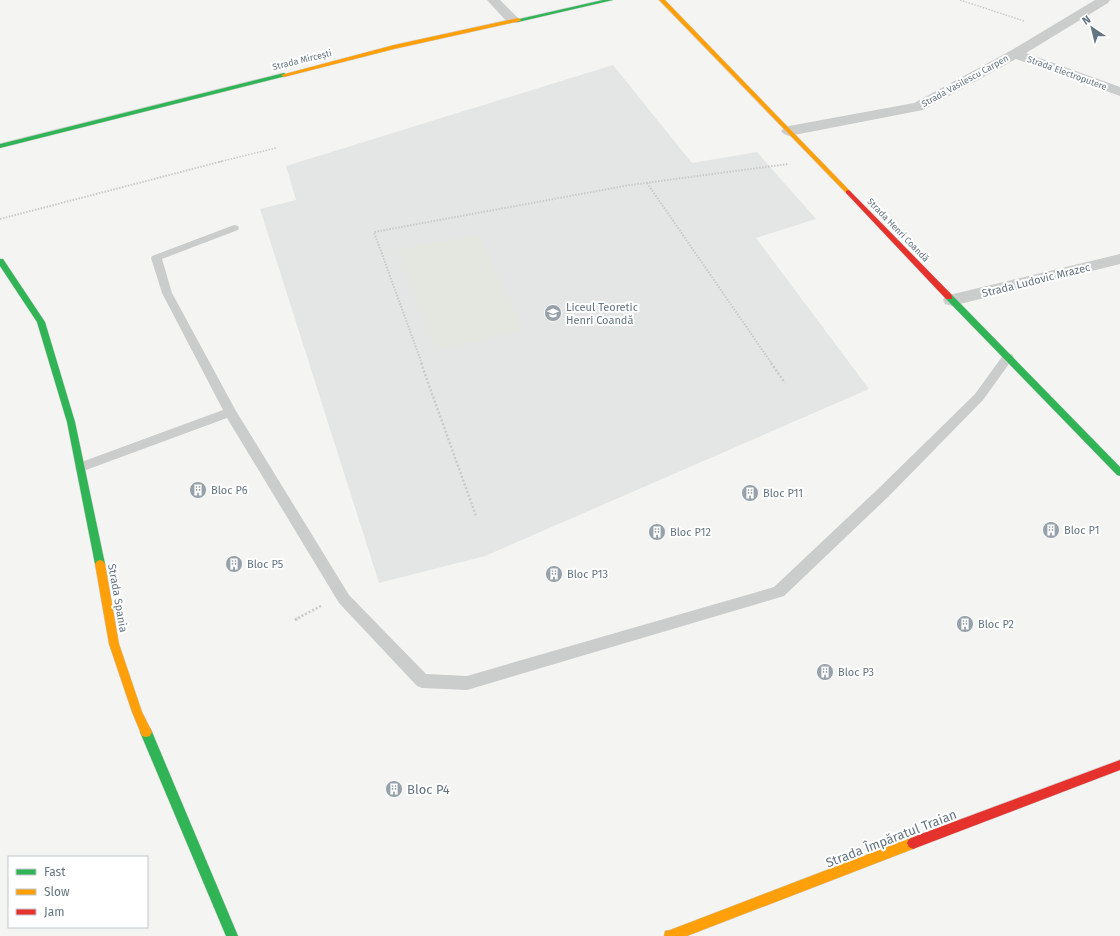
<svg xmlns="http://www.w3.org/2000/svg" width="1120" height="936" viewBox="0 0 1120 936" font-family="'Fira Sans',sans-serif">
<rect width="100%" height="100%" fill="#f4f4f2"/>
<polygon fill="#e4e6e5" points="613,65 692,163 757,152 816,219 756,238 869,389 485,556 379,583 260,209 296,200 286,166"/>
<polygon fill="#e4e7e0" points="478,235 524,331 437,350 398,250"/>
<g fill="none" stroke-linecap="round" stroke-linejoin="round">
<g stroke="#d0d2d2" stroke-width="1">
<g id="fast">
<polygon points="603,0 613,0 518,22 515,20"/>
<polygon points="284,73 287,75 286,76 0,148 0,144"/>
<polygon points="0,259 3,259 45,322 75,422 105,564 103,567 100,568 97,567 95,564 67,422 37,322 0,266"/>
<polygon points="946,295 952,295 1120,467 1120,476 1117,475 946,299"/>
<polygon points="146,727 150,728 152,732 238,936 226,936 140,732 142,728"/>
</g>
</g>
<g stroke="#d0d2d2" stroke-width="1">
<g id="slow">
<polygon points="659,0 665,0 850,191 850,193 846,193"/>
<polygon points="518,18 521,20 520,21 394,49 284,77 281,75 394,45"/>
<polygon points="100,560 103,561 105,564 119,644 142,712 152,732 150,736 146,737 142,736 132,712 109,644 95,564 97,561"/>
<polygon points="913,837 917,839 919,843 917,847 913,849 687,936 664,936 665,931 670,930"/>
</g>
</g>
<g stroke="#d0d2d2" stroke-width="1">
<g id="jam">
<polygon points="848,190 850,191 952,295 952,299 946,299 846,193 846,191"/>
<polygon points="1120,760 1120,770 913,849 909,847 907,843 909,839 913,837"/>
</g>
</g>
<g stroke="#cacaca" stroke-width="1.5" stroke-dasharray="1.5 1.5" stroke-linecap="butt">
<polyline points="960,0 1024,21"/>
<polyline points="219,162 276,148"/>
</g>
<g stroke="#cacaca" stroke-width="2" stroke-dasharray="1.5 1.5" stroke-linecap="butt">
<polyline points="647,183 772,364"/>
<polyline points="0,219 223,161"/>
<polyline points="422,364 374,232 630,185 788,164"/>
</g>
<g stroke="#cacaca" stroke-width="2.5" stroke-dasharray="2 2" stroke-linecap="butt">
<polyline points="421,363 476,516"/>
<polyline points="771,363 785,383"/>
<polyline points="298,618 321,606"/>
</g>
<polyline stroke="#cacaca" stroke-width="3" stroke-dasharray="2.5 2.5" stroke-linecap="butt" points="295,620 300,617"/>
<polygon fill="#cbcdcd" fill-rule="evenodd" points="234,225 238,226 239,228 238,230 162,259 172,293 236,411 349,595 426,674 467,676 774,587 879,488 975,394 1004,354 1012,354 1014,357 983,400 889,496 784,596 467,690 422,688 417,686 339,603 227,418 86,470 81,472 76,470 75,467 76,464 223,410 162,293 151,258 152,256"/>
<g fill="#cbcdcd" fill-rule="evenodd">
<polygon points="487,0 500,0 520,20 518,23 508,23"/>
<polygon points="1095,0 1110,0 1108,3 1026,53 1120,87 1120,96 1016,59 923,110 789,136 784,134 781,131 784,128 789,126 914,103 1010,51"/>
<polygon points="1120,254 1120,264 952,306 945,304 943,300 945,296"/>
</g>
<use href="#fast" fill="#30b455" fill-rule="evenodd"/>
<use href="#slow" fill="#ff9f0a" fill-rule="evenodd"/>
<use href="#jam" fill="#e5322d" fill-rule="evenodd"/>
</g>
<defs>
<g id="school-disc" transform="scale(0.9)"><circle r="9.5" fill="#96a1a9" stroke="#fff"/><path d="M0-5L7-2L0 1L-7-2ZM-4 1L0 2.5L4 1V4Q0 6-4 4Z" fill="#fff"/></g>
<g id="building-disc" transform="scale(0.9)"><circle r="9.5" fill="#96a1a9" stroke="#fff"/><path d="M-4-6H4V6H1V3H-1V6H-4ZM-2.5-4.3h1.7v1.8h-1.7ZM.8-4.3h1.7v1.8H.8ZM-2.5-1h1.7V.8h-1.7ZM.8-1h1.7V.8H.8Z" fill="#fff"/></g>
</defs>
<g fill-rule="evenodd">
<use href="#school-disc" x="553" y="313"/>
<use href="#building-disc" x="198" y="490"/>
<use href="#building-disc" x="750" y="493"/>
<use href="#building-disc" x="1051" y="530"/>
<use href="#building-disc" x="657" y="532"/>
<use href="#building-disc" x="234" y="564"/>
<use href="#building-disc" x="554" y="574"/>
<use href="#building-disc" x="965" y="624"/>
<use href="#building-disc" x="825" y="672"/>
<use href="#building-disc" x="394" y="789"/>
</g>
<g text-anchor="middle" stroke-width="4" stroke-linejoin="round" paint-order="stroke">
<g font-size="9" fill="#647582" stroke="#fff">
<text transform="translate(302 60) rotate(-14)" y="3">Strada Mircești</text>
<text transform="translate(1067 73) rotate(20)" y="3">Strada Electroputere</text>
<text transform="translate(965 81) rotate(-29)" y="3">Strada Vasilescu Carpen</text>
<text transform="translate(898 230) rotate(46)" y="3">Strada Henri Coandă</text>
</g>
<g font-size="11" fill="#647582" stroke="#fff">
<text transform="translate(1036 280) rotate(-14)" y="4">Strada Ludovic Mrazec</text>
<text transform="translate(118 598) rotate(80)" y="4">Strada Spania</text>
</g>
<g font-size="11" fill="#647582" stroke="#fff" text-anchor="start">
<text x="566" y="311">Liceul Teoretic<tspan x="566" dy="13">Henri Coandă</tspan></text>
<text x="211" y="494">Bloc P6</text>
<text x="763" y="497">Bloc P11</text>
<text x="1064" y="534">Bloc P1</text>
<text x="670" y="536">Bloc P12</text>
<text x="247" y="568">Bloc P5</text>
<text x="567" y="578">Bloc P13</text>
<text x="978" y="628">Bloc P2</text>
<text x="838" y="676">Bloc P3</text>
</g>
<g font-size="13" fill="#647582" stroke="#fff" text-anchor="start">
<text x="407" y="794">Bloc P4</text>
</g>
<g font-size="13" fill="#647582" stroke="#fff">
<text transform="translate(891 838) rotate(-21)" y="5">Strada Împăratul Traian</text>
</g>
</g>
<rect x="8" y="856" width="140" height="72" fill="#ffffff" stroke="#c1c8cd"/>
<rect x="16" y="869" width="20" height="6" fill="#30b455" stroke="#c1c8cd"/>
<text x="44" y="876" font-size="12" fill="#647582">Fast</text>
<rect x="16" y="889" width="20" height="6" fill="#ff9f0a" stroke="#c1c8cd"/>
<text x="44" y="896" font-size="12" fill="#647582">Slow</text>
<rect x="16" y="909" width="20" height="6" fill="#e5322d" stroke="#c1c8cd"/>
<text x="44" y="916" font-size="12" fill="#647582">Jam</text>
<g transform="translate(1092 28) rotate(325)" stroke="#ffffff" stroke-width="3" paint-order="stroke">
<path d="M0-3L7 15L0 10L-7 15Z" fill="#647582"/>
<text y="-6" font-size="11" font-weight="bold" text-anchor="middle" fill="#647582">N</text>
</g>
</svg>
